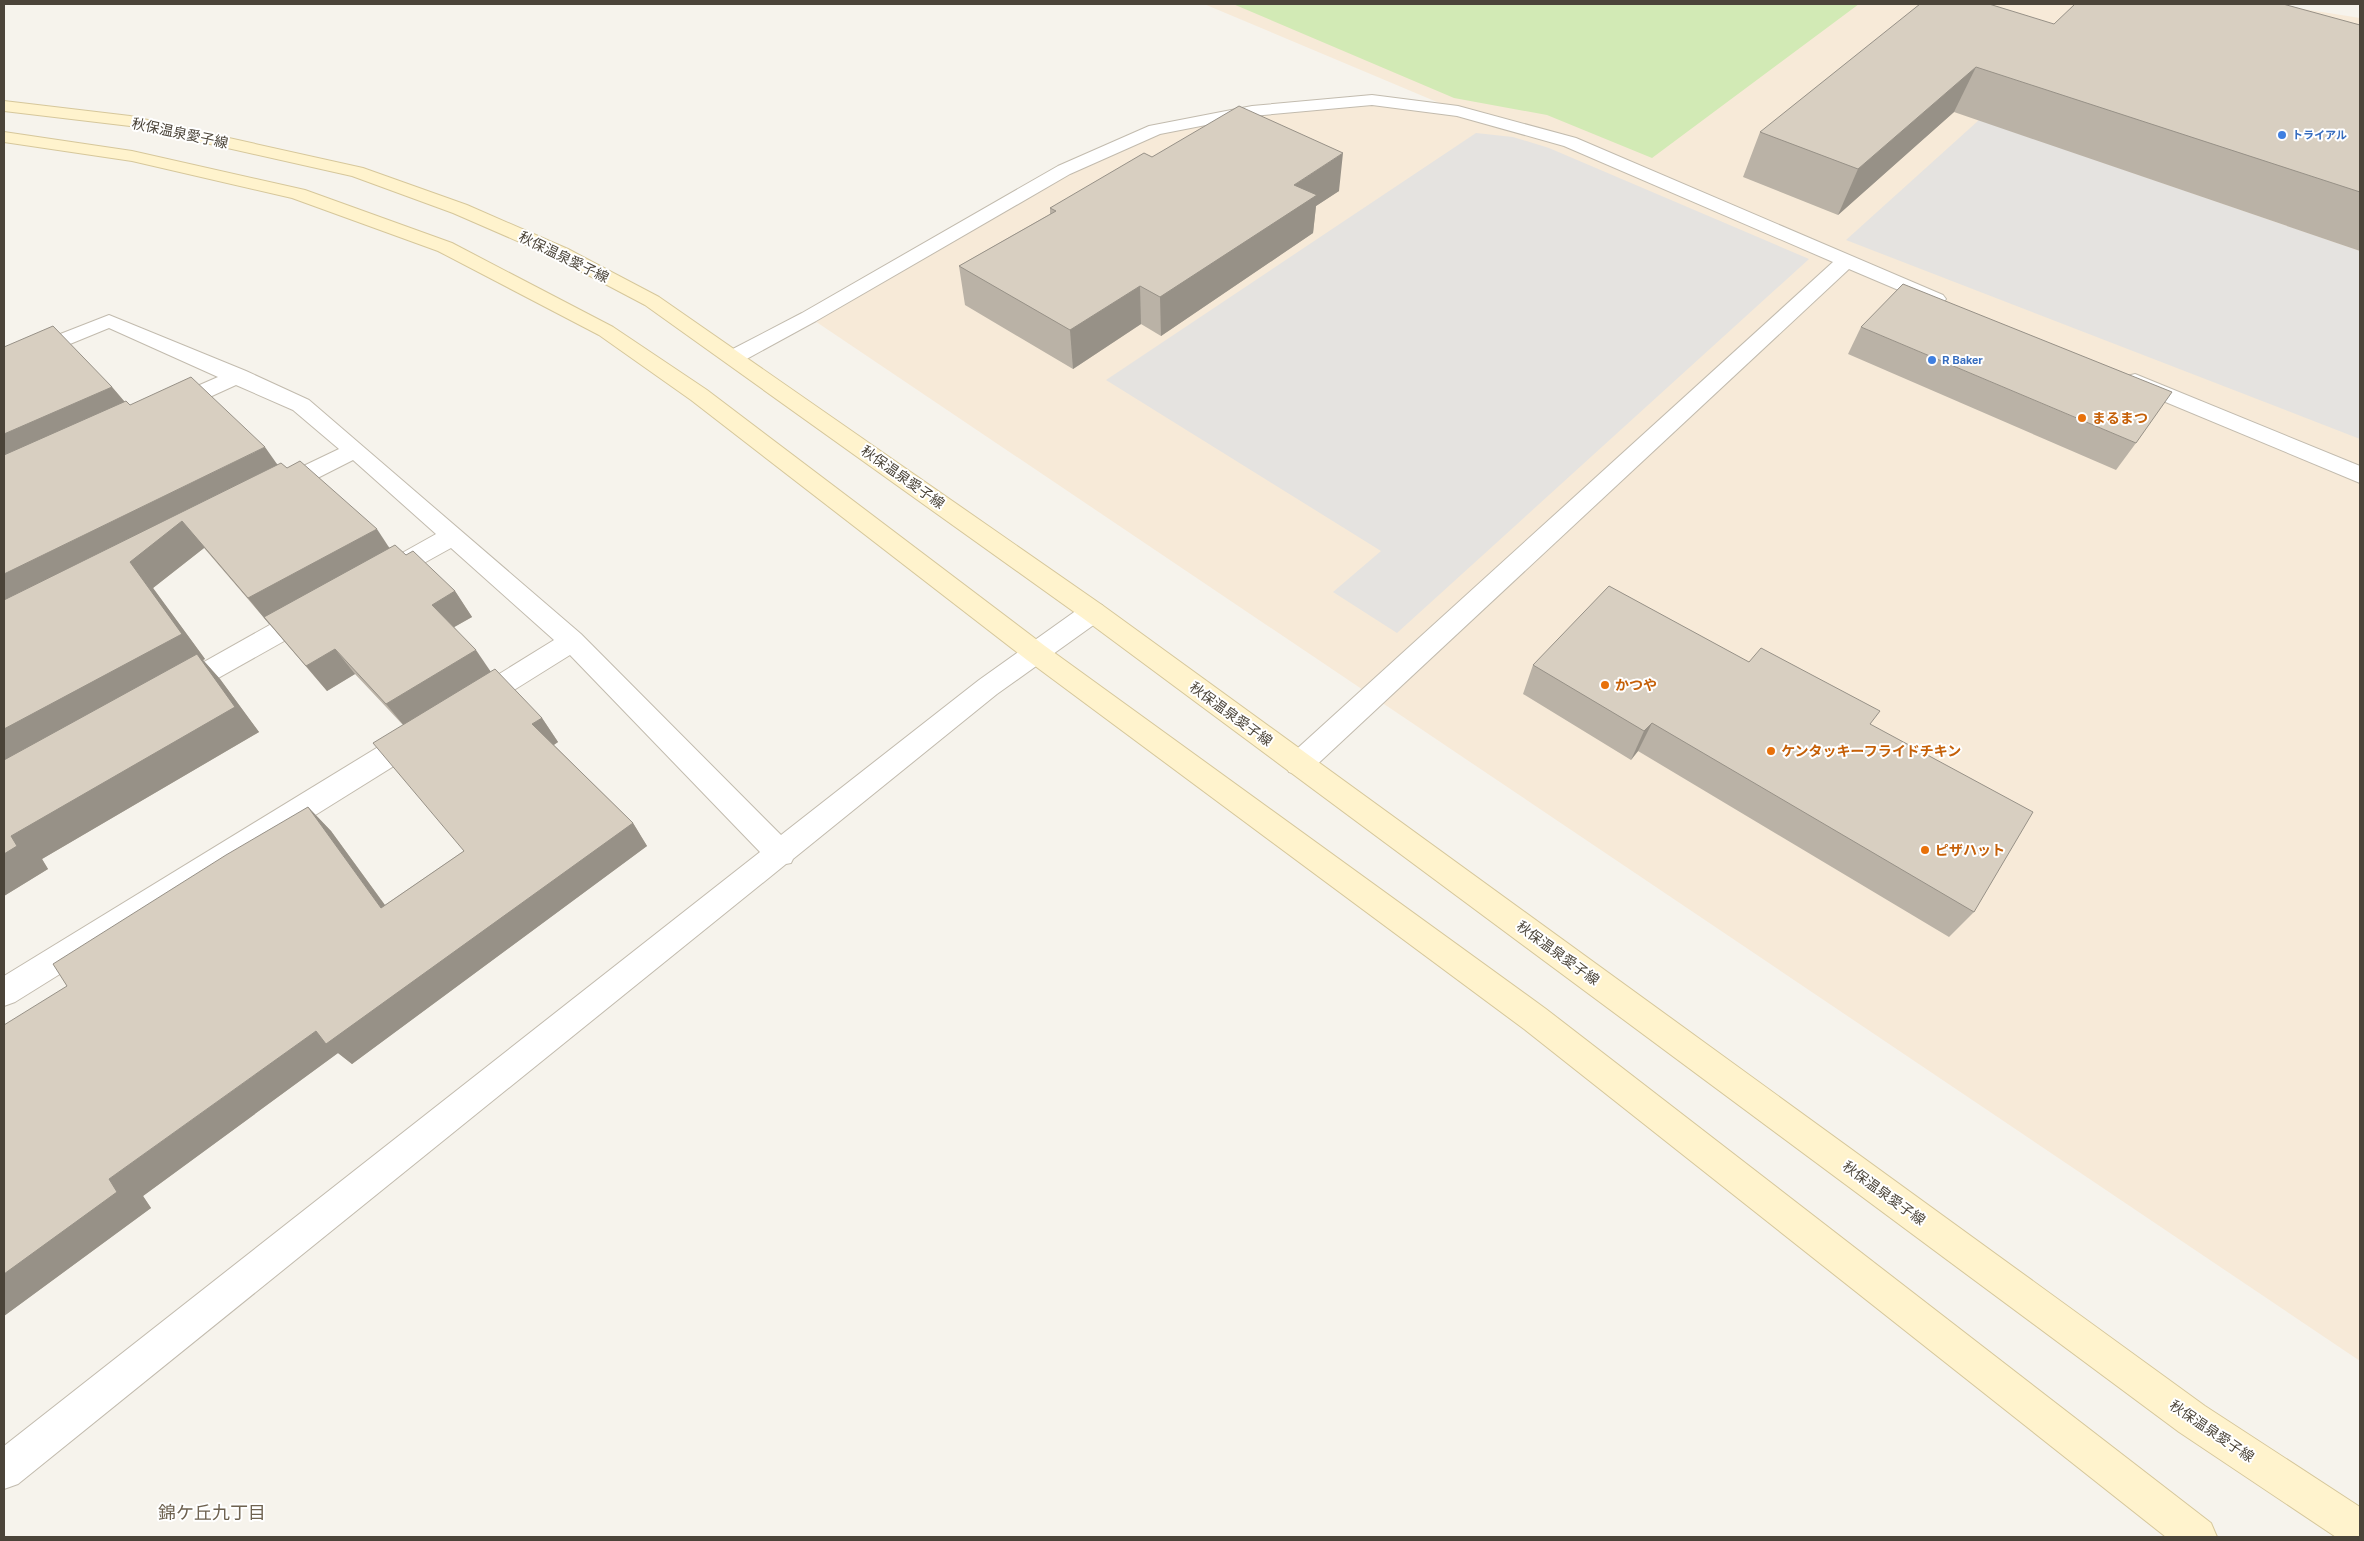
<svg xmlns="http://www.w3.org/2000/svg" width="2364" height="1541" viewBox="0 0 2364 1541" font-family="'Public Sans','Noto Sans JP',sans-serif">
<rect width="100%" height="100%" fill="#f6f3ec"/>
<polygon fill="#f7ead8" points="1204,4 2271,4 2360,18 2360,1361 809,317 1064,170 1155,130 1252,111 1372,100 1456,110"/>
<polygon fill="#d2eab5" points="1233,4 1859,4 1652,158 1547,115 1454,98"/>
<g fill="#e5e3e0">
<polygon points="1979,120 2360,251 2360,439 1846,240"/>
<polygon points="1476,133 1513,137 1549,148 1809,259 1397,633 1333,592 1381,551 1106,380"/>
</g>
<g fill="none" stroke-linecap="round" stroke-linejoin="round">
<g stroke="#c2bbae" stroke-width="2">
<g id="street">
<polygon points="1372,95 1458,106 1576,138 1943,295 1946,299 1943,303 1936,305 1929,303 1849,269 1309,772 1299,775 1289,772 1285,764 1289,756 1833,262 1564,146 1457,116 1372,105 1252,116 1160,134 1070,174 816,321 741,362 734,364 727,362 723,357 727,352 802,313 1058,166 1149,126 1252,106"/>
<polygon points="109,315 246,371 309,400 581,634 781,835 979,680 1084,605 1093,603 1102,605 1106,612 1102,619 997,694 793,859 791,863 786,864 18,1484 4,1489 4,1446 760,852 570,655 485,708 476,711 467,708 463,701 467,694 554,640 451,548 395,579 386,582 377,579 374,573 377,567 436,534 353,460 286,494 278,496 270,494 266,488 270,482 339,449 293,410 236,385 179,411 171,413 163,411 160,406 163,401 218,377 109,328 4,371 4,356"/>
<polygon points="2135,374 2360,466 2360,483 2127,386 2124,381 2127,376"/>
<polygon points="309,606 318,608 322,615 318,622 188,695 179,698 170,695 166,688 170,681 300,608"/>
<polygon points="416,727 426,730 429,738 426,746 15,1002 4,1006 4,976 406,730"/>
</g>
</g>
<g stroke="#d6c79b" stroke-width="2">
<g id="secondary">
<polygon points="4,101 130,116 363,168 467,205 568,249 659,297 1102,605 2205,1406 2360,1507 2360,1537 2336,1537 2179,1432 1084,619 645,305 554,257 453,213 352,176 130,126 4,111"/>
<polygon points="4,132 132,151 305,190 452,243 613,327 707,390 1045,646 1546,1009 2211,1523 2217,1537 2166,1537 1524,1029 1027,660 691,400 599,335 438,251 292,198 132,161 4,142"/>
</g>
</g>
<use href="#street" fill="#fff" fill-rule="evenodd"/>
<use href="#secondary" fill="#fff3cd" fill-rule="evenodd"/>
</g>
<g fill="#bab2a6">
<polygon points="2054,24 2360,25 2360,251 1954,112 1838,215 1743,177 1760,132"/>
<polygon points="1152,157 1339,191 1316,206 1313,233 1161,336 1141,324 1073,369 965,305 959,266 1050,214 1050,208"/>
<polygon points="1861,327 2136,443 2116,470 1848,354"/>
<polygon points="4,347 112,387 125,402 130,405 287,468 390,548 406,555 455,591 472,617 454,627 490,671 542,718 558,742 554,745 633,823 647,846 352,1064 338,1053 143,1196 151,1208 4,1316 67,986 308,807 331,831 385,905 464,851 403,725 355,674 327,691 204,548 153,588 205,659 203,660 220,679 259,732 42,859 48,869 4,896"/>
<polygon points="1749,662 1870,724 1974,912 1949,937 1638,751 1631,760 1523,694 1533,665"/>
</g>
<g fill="#979187">
<polygon points="1976,67 1954,112 1838,215 1858,169"/>
<polygon points="1343,153 1339,191 1316,206 1313,233 1161,336 1160,297 1294,185"/>
<polygon points="1140,286 1141,324 1073,369 1070,330"/>
<polygon points="112,387 134,413 4,472 4,434"/>
<polygon points="265,447 284,474 204,548 153,588 205,659 203,660 220,679 259,732 42,859 48,869 4,896 4,854 11,836 4,770 4,574"/>
<polygon points="377,529 394,555 269,624 248,598"/>
<polygon points="455,591 472,617 449,630 432,605"/>
<polygon points="335,649 355,674 327,691 306,666"/>
<polygon points="476,650 493,675 406,728 386,704"/>
<polygon points="542,718 558,742 549,748 532,724"/>
<polygon points="1652,723 1638,751 1631,760 1644,731"/>
<polygon points="308,807 331,831 403,930 381,908"/>
<polygon points="633,823 647,846 352,1064 338,1053 143,1196 151,1208 4,1316 4,1274 109,1179 316,1031"/>
</g>
<g fill="#d8cfc1" stroke="#979187">
<polygon points="1920,4 1989,4 2054,24 2075,4 2283,4 2360,25 2360,192 1976,67 1858,169 1760,132"/>
<polygon points="1239,106 1343,153 1294,185 1317,195 1160,297 1140,286 1070,330 959,266 1056,211 1050,208 1144,153 1152,157"/>
<polygon points="1903,284 2172,392 2136,443 1861,327"/>
<polygon points="53,326 112,387 4,434 4,347"/>
<polygon points="191,377 265,447 4,574 4,455 126,401 130,405"/>
<polygon points="300,461 377,529 248,598 182,521 130,562 182,634 4,729 4,600 281,463 287,468"/>
<polygon points="395,545 406,555 413,551 455,591 432,605 476,650 386,704 335,649 306,666 264,617"/>
<polygon points="1609,586 1749,662 1761,648 1880,711 1870,724 2033,812 1974,912 1652,723 1644,731 1533,665"/>
<polygon points="197,654 235,707 11,836 17,846 4,854 4,760"/>
<polygon points="495,669 542,718 532,724 633,823 326,1044 316,1031 109,1179 117,1192 4,1274 4,1025 67,986 53,964 226,855 308,807 381,908 464,851 373,743"/>
</g>
<g fill="#3f7fe0" stroke="#fff" stroke-width="2">
<circle cx="2282" cy="135" r="5"/>
<circle cx="1932" cy="360" r="5"/>
</g>
<g fill="#e8710a" stroke="#fff" stroke-width="2">
<circle cx="2082" cy="418" r="5"/>
<circle cx="1605" cy="685" r="5"/>
<circle cx="1771" cy="751" r="5"/>
<circle cx="1925" cy="850" r="5"/>
</g>
<g text-anchor="middle" stroke-width="4" stroke-linejoin="round" paint-order="stroke">
<g font-size="11" font-weight="bold" fill="#366cbe" stroke="#fff" text-anchor="start">
<text x="2292" y="139">トライアル</text>
<text x="1942" y="364">R Baker</text>
</g>
<g font-size="14" fill="#4b4439" stroke="#fff">
<text transform="translate(180 133) rotate(12)" y="5">秋保温泉愛子線</text>
<text transform="translate(564 257) rotate(26)" y="5">秋保温泉愛子線</text>
<text transform="translate(903 477) rotate(35)" y="5">秋保温泉愛子線</text>
<text transform="translate(1231 714) rotate(36)" y="5">秋保温泉愛子線</text>
<text transform="translate(1558 953) rotate(36)" y="5">秋保温泉愛子線</text>
<text transform="translate(1884 1193) rotate(36)" y="5">秋保温泉愛子線</text>
<text transform="translate(2212 1431) rotate(34)" y="5">秋保温泉愛子線</text>
</g>
<g font-size="14" font-weight="bold" fill="#c56008" stroke="#fff" text-anchor="start">
<text x="2092" y="423">まるまつ</text>
<text x="1615" y="690">かつや</text>
<text x="1781" y="756">ケンタッキーフライドチキン</text>
<text x="1935" y="855">ピザハット</text>
</g>
<g font-size="18" fill="#6e6250" stroke="#fff">
<text x="212" y="1519">錦ケ丘九丁目</text>
</g>
</g>
<rect width="2364" height="1541" fill="none" stroke="#4b4439" stroke-width="10"/>
</svg>
